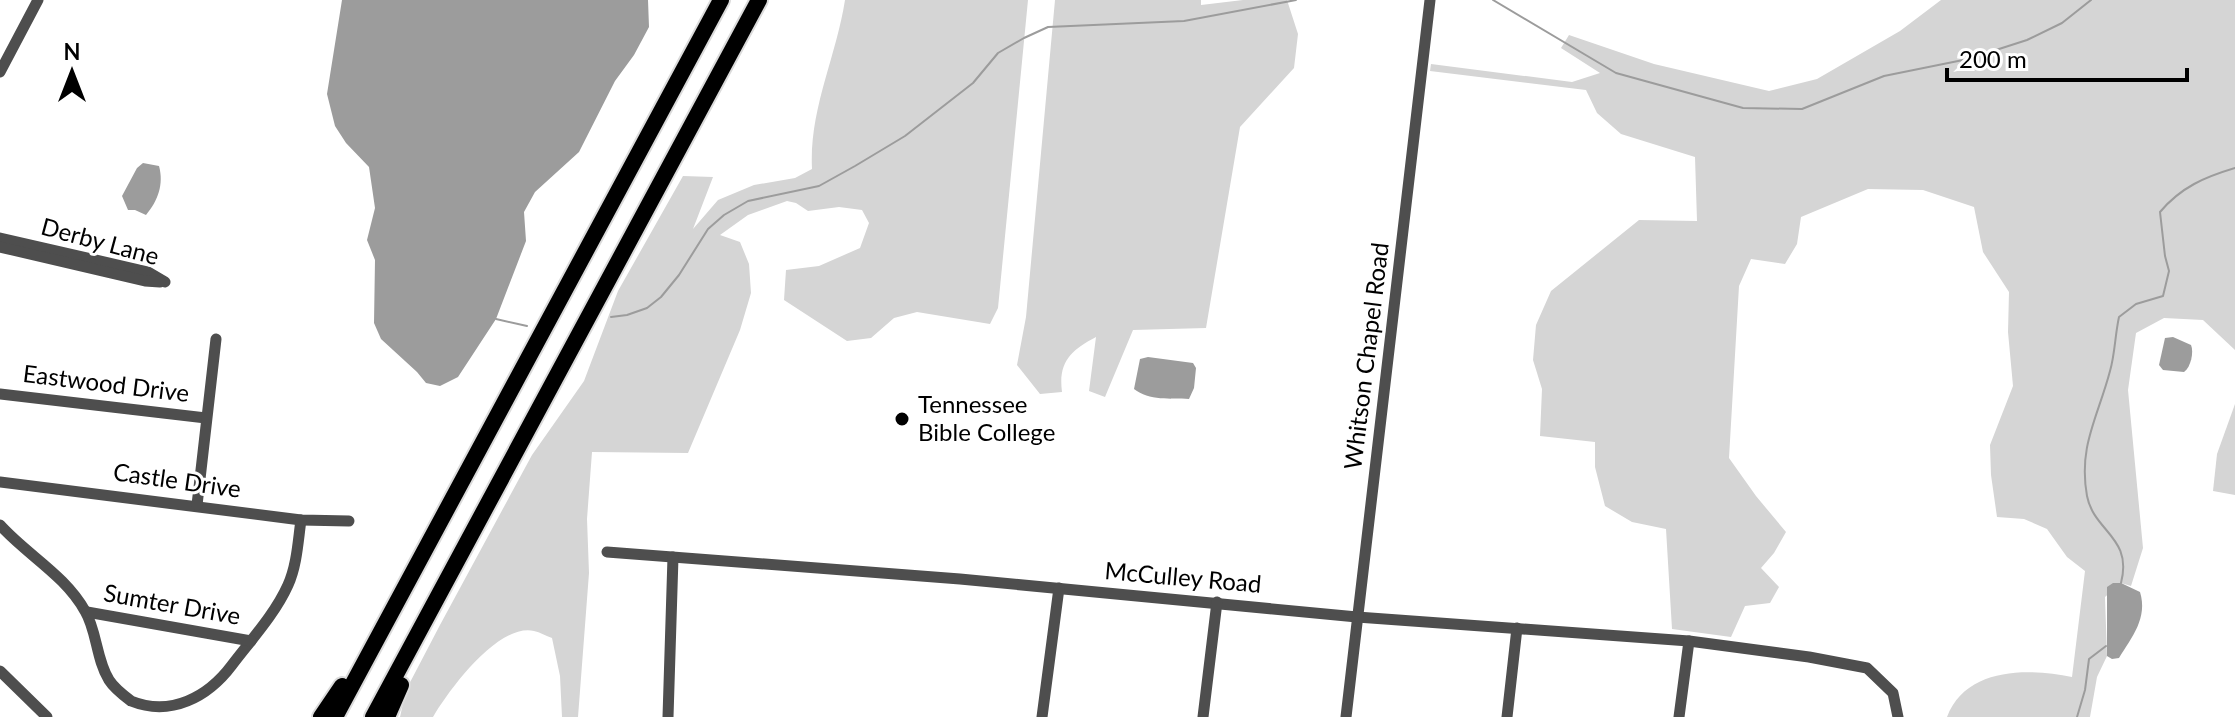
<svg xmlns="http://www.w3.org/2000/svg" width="2235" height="717" viewBox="0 0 2235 717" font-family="Lato,sans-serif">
<rect width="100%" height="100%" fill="#fff"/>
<g fill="#d5d5d5">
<path d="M845,0H1028L998,308L990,324L917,312L894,318L871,338L847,341L784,300L786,270L819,266L860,248L869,223L862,210L839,207L808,211L796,203L787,201L748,215L720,235L740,242L749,264L751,293L740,330L688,453L592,452L587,519L589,573L578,717H562L560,676L552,638C546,636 540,632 534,631C498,623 449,690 433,717H400L406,690L440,625L532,455L584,381L618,291L683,176L713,177L693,229L718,200L754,185L795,178L812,169C809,109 836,58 845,0Z"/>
<path d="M1055,0H1201V5L1243,0H1287L1298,34L1294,68L1240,127L1206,328L1133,330L1105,397L1089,391L1096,337C1071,350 1058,362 1062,392L1040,394L1017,365L1026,317Z"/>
<path d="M1941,0H2235V350L2203,320L2164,318L2136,333L2128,390L2143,548L2131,586L2121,583L2105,597L2107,656L2097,677L2090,717H1947C1966,667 2028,668 2072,677L2085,571L2067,557L2047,529L2024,519L1997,517L1991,475L1990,445L2013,386L2008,332L2009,292L1983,252L1974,207L1923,190L1868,189L1801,217L1797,244L1785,264L1751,259L1739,286L1729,458L1756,496L1786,532L1774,553L1761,568L1779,587L1770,603L1745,606L1731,637L1672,629L1666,529L1632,522L1605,506L1595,467V442L1540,436L1542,389L1533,360L1536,325L1551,291L1639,220L1697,221L1695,157L1621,134L1597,113L1586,90L1430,71L1431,64L1572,82L1600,73L1561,48L1569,35L1654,64L1769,91L1817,79L1900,31Z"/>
<polygon points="2235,404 2235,495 2213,491 2217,454"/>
</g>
<g fill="#9c9c9c">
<polygon points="342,0 648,0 649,27 634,55 615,81 579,152 535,192 524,212 526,241 496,319 458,377 440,386 426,383 417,372 381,339 374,323 375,260 367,240 375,208 369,167 346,143 335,126 327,94"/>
<path d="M143,163L159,166C164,184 158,201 146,215L135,210H128L122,196L137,168Z"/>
<path d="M2173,337L2191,345C2194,352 2191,367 2184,372L2163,370L2159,365L2165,338Z"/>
<path d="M1148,357L1193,363L1196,368L1194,388L1189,399C1171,398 1149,401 1134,389L1140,359Z"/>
<path d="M2113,583H2121L2140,592C2148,618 2132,637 2119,658L2112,659L2107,656V587Z"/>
</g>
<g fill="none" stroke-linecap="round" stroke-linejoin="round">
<g stroke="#9c9c9c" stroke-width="2">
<polyline points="1493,0 1616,73 1743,108 1802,109 1884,76 1968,59 2027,40 2062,23 2091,0"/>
<polyline points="611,317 627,315 647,308 661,297 679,275 708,229 724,215 748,201 819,186 855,166 905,136 973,83 998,53 1024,38 1048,27 1184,21 1296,0"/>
<polyline points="496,319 527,326"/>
<path d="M2121,583C2133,537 2094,532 2087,496C2078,446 2098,417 2110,371C2115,354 2115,335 2119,317L2136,304L2163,296L2169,271L2165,256L2160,212C2181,187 2205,177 2235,168"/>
<polyline points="2077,717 2085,690 2089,659 2106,646"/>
</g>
<g stroke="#dbdbdb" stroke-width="20">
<g id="highway">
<polyline points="321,717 342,686"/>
<polyline points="335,717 721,0"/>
<polyline points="373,717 759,0"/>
<polyline points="387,717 401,685"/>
</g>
</g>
<g stroke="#4e4e4e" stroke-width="11">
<polyline points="0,72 38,0"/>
<polyline points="0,238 148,272 165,282"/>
<polyline points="0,247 145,281 160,282"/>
<polyline points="0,394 206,418"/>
<polyline points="0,482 301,520 349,521"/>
<polyline points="197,505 216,339"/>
<path d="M0,525C27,555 65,575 85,611C97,631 96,659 109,680C114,688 123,695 131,701C171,717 208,697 232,665C251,640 275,614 288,585C297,565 298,541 301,520"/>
<polyline points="607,552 960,579 1357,617 1689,641 1809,657 1867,668 1893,693 1898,717"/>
<polyline points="87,612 251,641"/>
<polyline points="0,671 47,717"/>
<polyline points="668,717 673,557"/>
<polyline points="1042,717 1059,588"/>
<polyline points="1203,717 1217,602"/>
<polyline points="1346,717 1430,0"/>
<polyline points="1507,717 1517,628"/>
<polyline points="1679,717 1689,641"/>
</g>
<use href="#highway" stroke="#000" stroke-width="16"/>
</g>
<circle fill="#000" stroke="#fff" stroke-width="3" cx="902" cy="419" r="8"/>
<g text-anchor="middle" stroke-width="6" stroke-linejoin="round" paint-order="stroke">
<g font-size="24" fill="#000" stroke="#fff">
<text transform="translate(100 242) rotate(15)" y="8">Derby Lane</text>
<text transform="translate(1367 356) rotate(-83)" y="8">Whitson Chapel Road</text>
<text transform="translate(106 384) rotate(7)" y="8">Eastwood Drive</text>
<text transform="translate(177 481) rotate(8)" y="8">Castle Drive</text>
<text transform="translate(1183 578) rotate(5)" y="8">McCulley Road</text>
<text transform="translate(172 605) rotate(10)" y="8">Sumter Drive</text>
</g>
<g font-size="24" fill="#000" stroke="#fff" text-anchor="start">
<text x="918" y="413">Tennessee<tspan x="918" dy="28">Bible College</tspan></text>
</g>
</g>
<g transform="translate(72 72)" stroke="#ffffff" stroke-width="6" paint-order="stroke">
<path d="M0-6L14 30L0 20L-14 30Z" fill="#000000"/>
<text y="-12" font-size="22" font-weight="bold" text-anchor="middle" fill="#000000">N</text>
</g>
<path d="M1947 68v12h240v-12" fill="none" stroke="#000000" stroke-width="4"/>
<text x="1959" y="68" font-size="24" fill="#000000" stroke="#ffffff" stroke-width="6" paint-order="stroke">200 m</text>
</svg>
